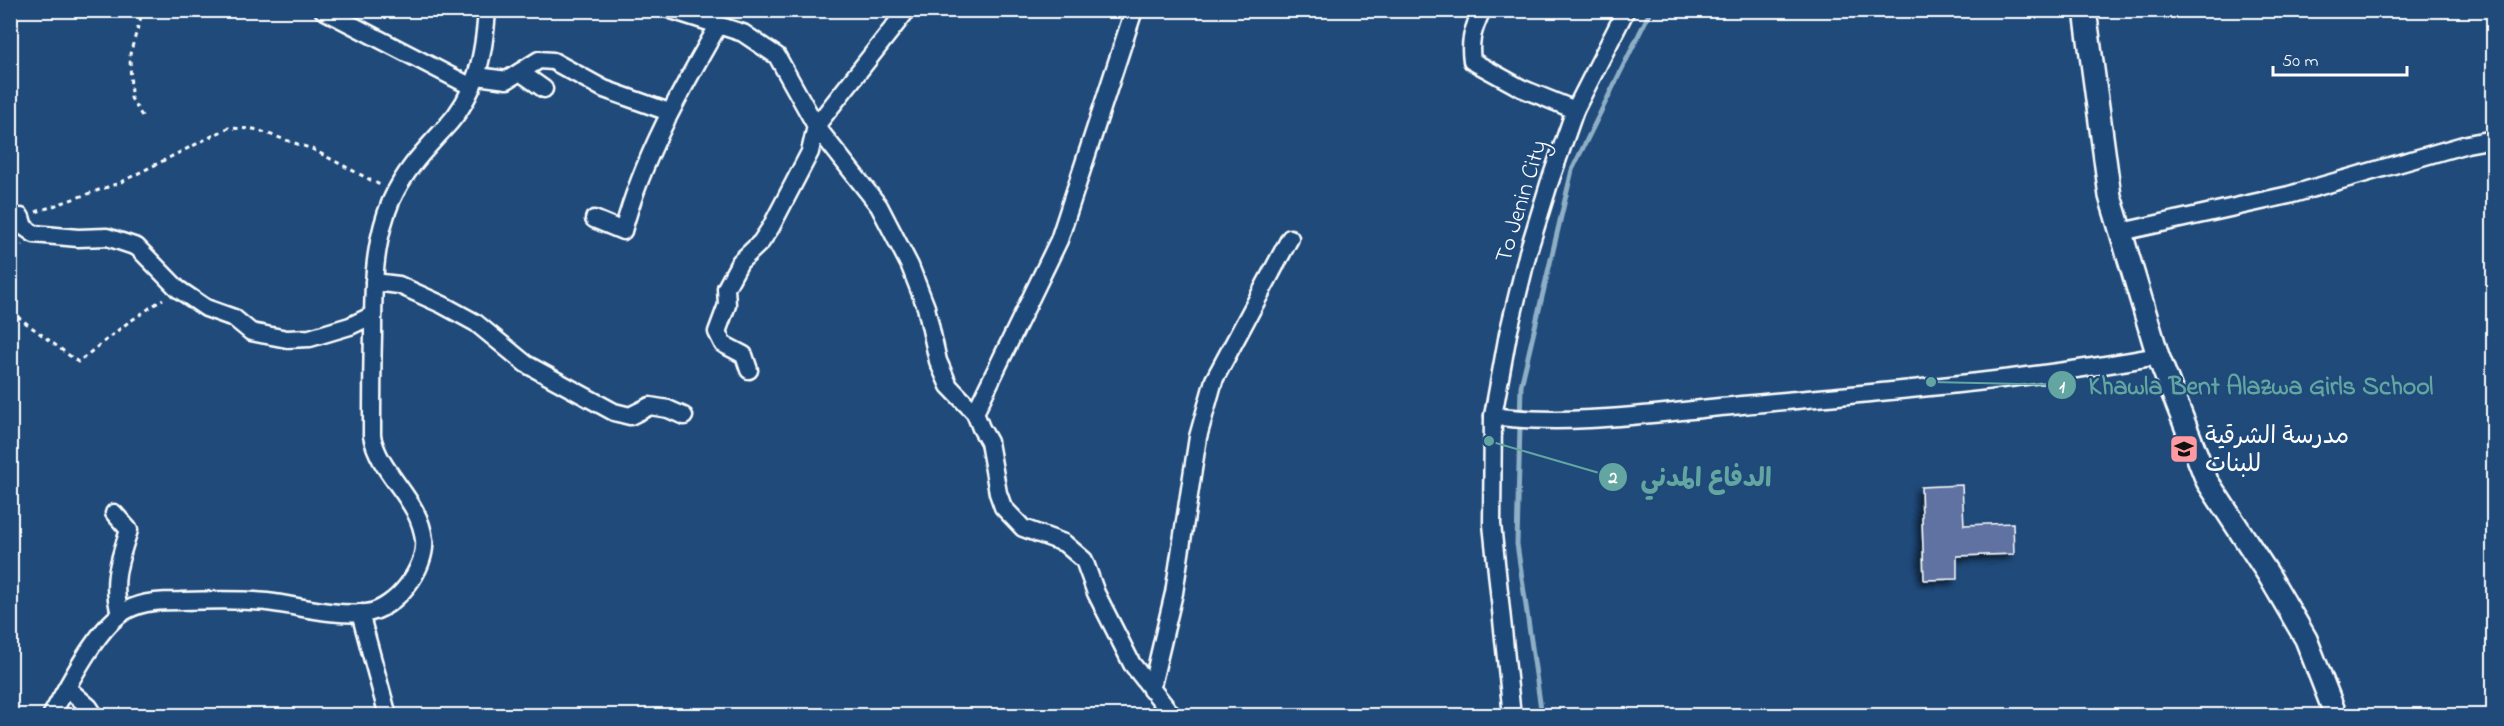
<svg xmlns="http://www.w3.org/2000/svg" width="2504" height="726" viewBox="0 0 2504 726" font-family="'Indie Flower','Playpen Sans Arabic',sans-serif">
<defs>
<filter id="shadow"><feDropShadow dx="-4.5" dy="4.5" stdDeviation="3" flood-color="#0009"/></filter>
</defs>
<rect width="100%" height="100%" fill="#1f4a7a"/>
<filter id="ink" filterUnits="userSpaceOnUse"><feTurbulence type="fractalNoise" baseFrequency=".0167" numOctaves="2"/><feDisplacementMap in="SourceGraphic" scale="12" xChannelSelector="R" yChannelSelector="G"/><feConvolveMatrix kernelMatrix="1 2 1 2 8 2 1 2 1" color-interpolation-filters="sRGB"/></filter>
<g filter="url(#ink)">
<g fill="none" stroke-linecap="round" stroke-linejoin="round">
<polyline stroke="#8eafc5" stroke-width="5" points="1542,716 1517,544 1521,386 1572,170 1651,10"/>
</g>
<polygon fill="#6072a2" stroke="#fff" stroke-width="1.5" filter="url(#shadow)" points="1962,485 1964,525 2013,523 2014,554 1957,556 1957,579 1924,580 1921,487"/>
<g fill="none" stroke-linecap="round" stroke-linejoin="round">
<g stroke="#fff" stroke-width="21">
<g id="minor">
<polyline points="323,10 472,87"/>
<polyline points="671,10 743,33 777,56 816,126 879,206 910,266 926,307 938,361 949,386 975,413 981,428 989,442 998,493 1003,507 1023,528 1064,543 1084,560 1096,593 1132,664 1173,716"/>
<path d="M1482,10C1473,29 1469,41 1472,61L1521,88L1575,110"/>
<polyline points="520,72 544,89"/>
<polyline points="477,76 507,80 539,60 553,61 604,89 669,112"/>
<polyline points="21,217 24,227 34,234 78,238 107,237 137,247 178,289 206,308 234,318 251,332 287,339 310,338 350,326 373,315"/>
<path d="M594,219L623,231C643,157 680,92 718,26"/>
<polyline points="2121,232 2289,195 2467,144 2494,139"/>
<polyline points="374,282 399,285 443,305 476,323 526,364 614,412 630,416 650,406 668,409 684,416"/>
<polyline points="749,370 744,355 723,344 717,332 727,305 726,288 740,262 761,242 771,227 810,152 816,126 907,10"/>
<polyline points="975,413 1059,240 1134,10"/>
<path d="M1493,416C1572,427 1662,412 1742,405C1881,392 2020,381 2158,356"/>
<path d="M114,513L129,530C119,562 111,581 120,614"/>
<polyline points="360,613 388,716"/>
<polyline points="67,688 89,707 95,716"/>
<polyline points="1151,690 1174,593 1198,437 1214,380 1290,238"/>
<path d="M51,716C68,686 98,625 127,610C144,601 162,601 181,601C209,600 238,599 267,602C299,606 333,616 366,613C395,610 427,568 424,540C420,499 380,475 372,436C372,402 372,369 373,335C373,290 373,244 391,201C405,170 423,152 445,128C477,94 484,55 487,10"/>
<polyline points="1512,716 1492,524 1493,416 1508,334 1528,252 1549,184 1575,110 1626,10"/>
</g>
</g>
<g stroke="#fff" stroke-width="26">
<polyline id="tertiary" points="2085,10 2110,196 2158,356 2207,481 2268,574 2306,639 2336,716"/>
</g>
<g stroke="#fff" stroke-width="3" stroke-dasharray="4.5 4.5" stroke-linecap="butt">
<polyline points="142,116 131,98 130,54 143,10"/>
<polyline points="36,212 119,183 228,128 254,129 312,149 380,185"/>
<polyline points="10,259 22,245"/>
<polyline points="10,311 78,362 126,324 163,299"/>
</g>
<use href="#minor" stroke="#1f4a7a" stroke-width="16"/>
<use href="#tertiary" stroke="#1f4a7a" stroke-width="21"/>
</g>
</g>
<defs>
<g id="school-square" transform="scale(1.5)"><rect x="-9" y="-9" width="18" height="18" rx="4" fill="#ff9aa2" stroke="#1f4a7a"/><path d="M0-5L7-2L0 1L-7-2ZM-4 1L0 2.5L4 1V4Q0 6-4 4Z" fill="#111"/></g>
</defs>
<g fill-rule="evenodd">
<use href="#school-square" x="2184" y="449"/>
</g>
<g text-anchor="middle" stroke-width="4.5" stroke-linejoin="round" paint-order="stroke">
<g font-size="24" fill="#fff" stroke="#1f4a7a">
<text transform="translate(1520 201) rotate(-73)" y="8">To Jenin City</text>
</g>
<g font-size="24" fill="#fff" stroke="#1f4a7a" text-anchor="start">
<text x="2205" y="443">مدرسة الشرقية<tspan x="2205" dy="28">للبنات</tspan></text>
</g>
</g>
<path fill="none" stroke="#63a6a1" stroke-width="2" d="M1931 382L2062 385M1489 441L1613 477"/>
<g fill="#63a6a1" stroke="#1f4a7a" stroke-width="2">
<circle cx="1931" cy="382" r="6"/>
<circle cx="1489" cy="441" r="6"/>
<circle cx="2062" cy="385" r="15"/>
<circle cx="1613" cy="477" r="15"/>
</g>
<g font-size="18" text-anchor="middle" font-weight="bold" fill="#fff">
<text x="2062" y="392">1</text>
<text x="1613" y="483">2</text>
</g>
<g font-size="26" text-anchor="middle" font-weight="bold" fill="#63a6a1" stroke="#1f4a7a" stroke-width="4.5" stroke-linejoin="round" paint-order="stroke">
<text x="2261" y="394">Khawla Bent Alazwa Girls School</text>
<text x="1706" y="486">الدفاع المدني</text>
</g>
<rect width="2504" height="726" fill="none" stroke="#1f4a7a" stroke-width="36"/>
<rect x="18" y="18" width="2468" height="690" fill="none" stroke="#fff" stroke-width="2" filter="url(#ink)"/>
<path d="M2273 66v9h134v-9" fill="none" stroke="#ffffff" stroke-width="3"/>
<text x="2282" y="66" font-size="18" fill="#ffffff" stroke="#1f4a7a" stroke-width="4.5" paint-order="stroke">50 m</text>
</svg>
